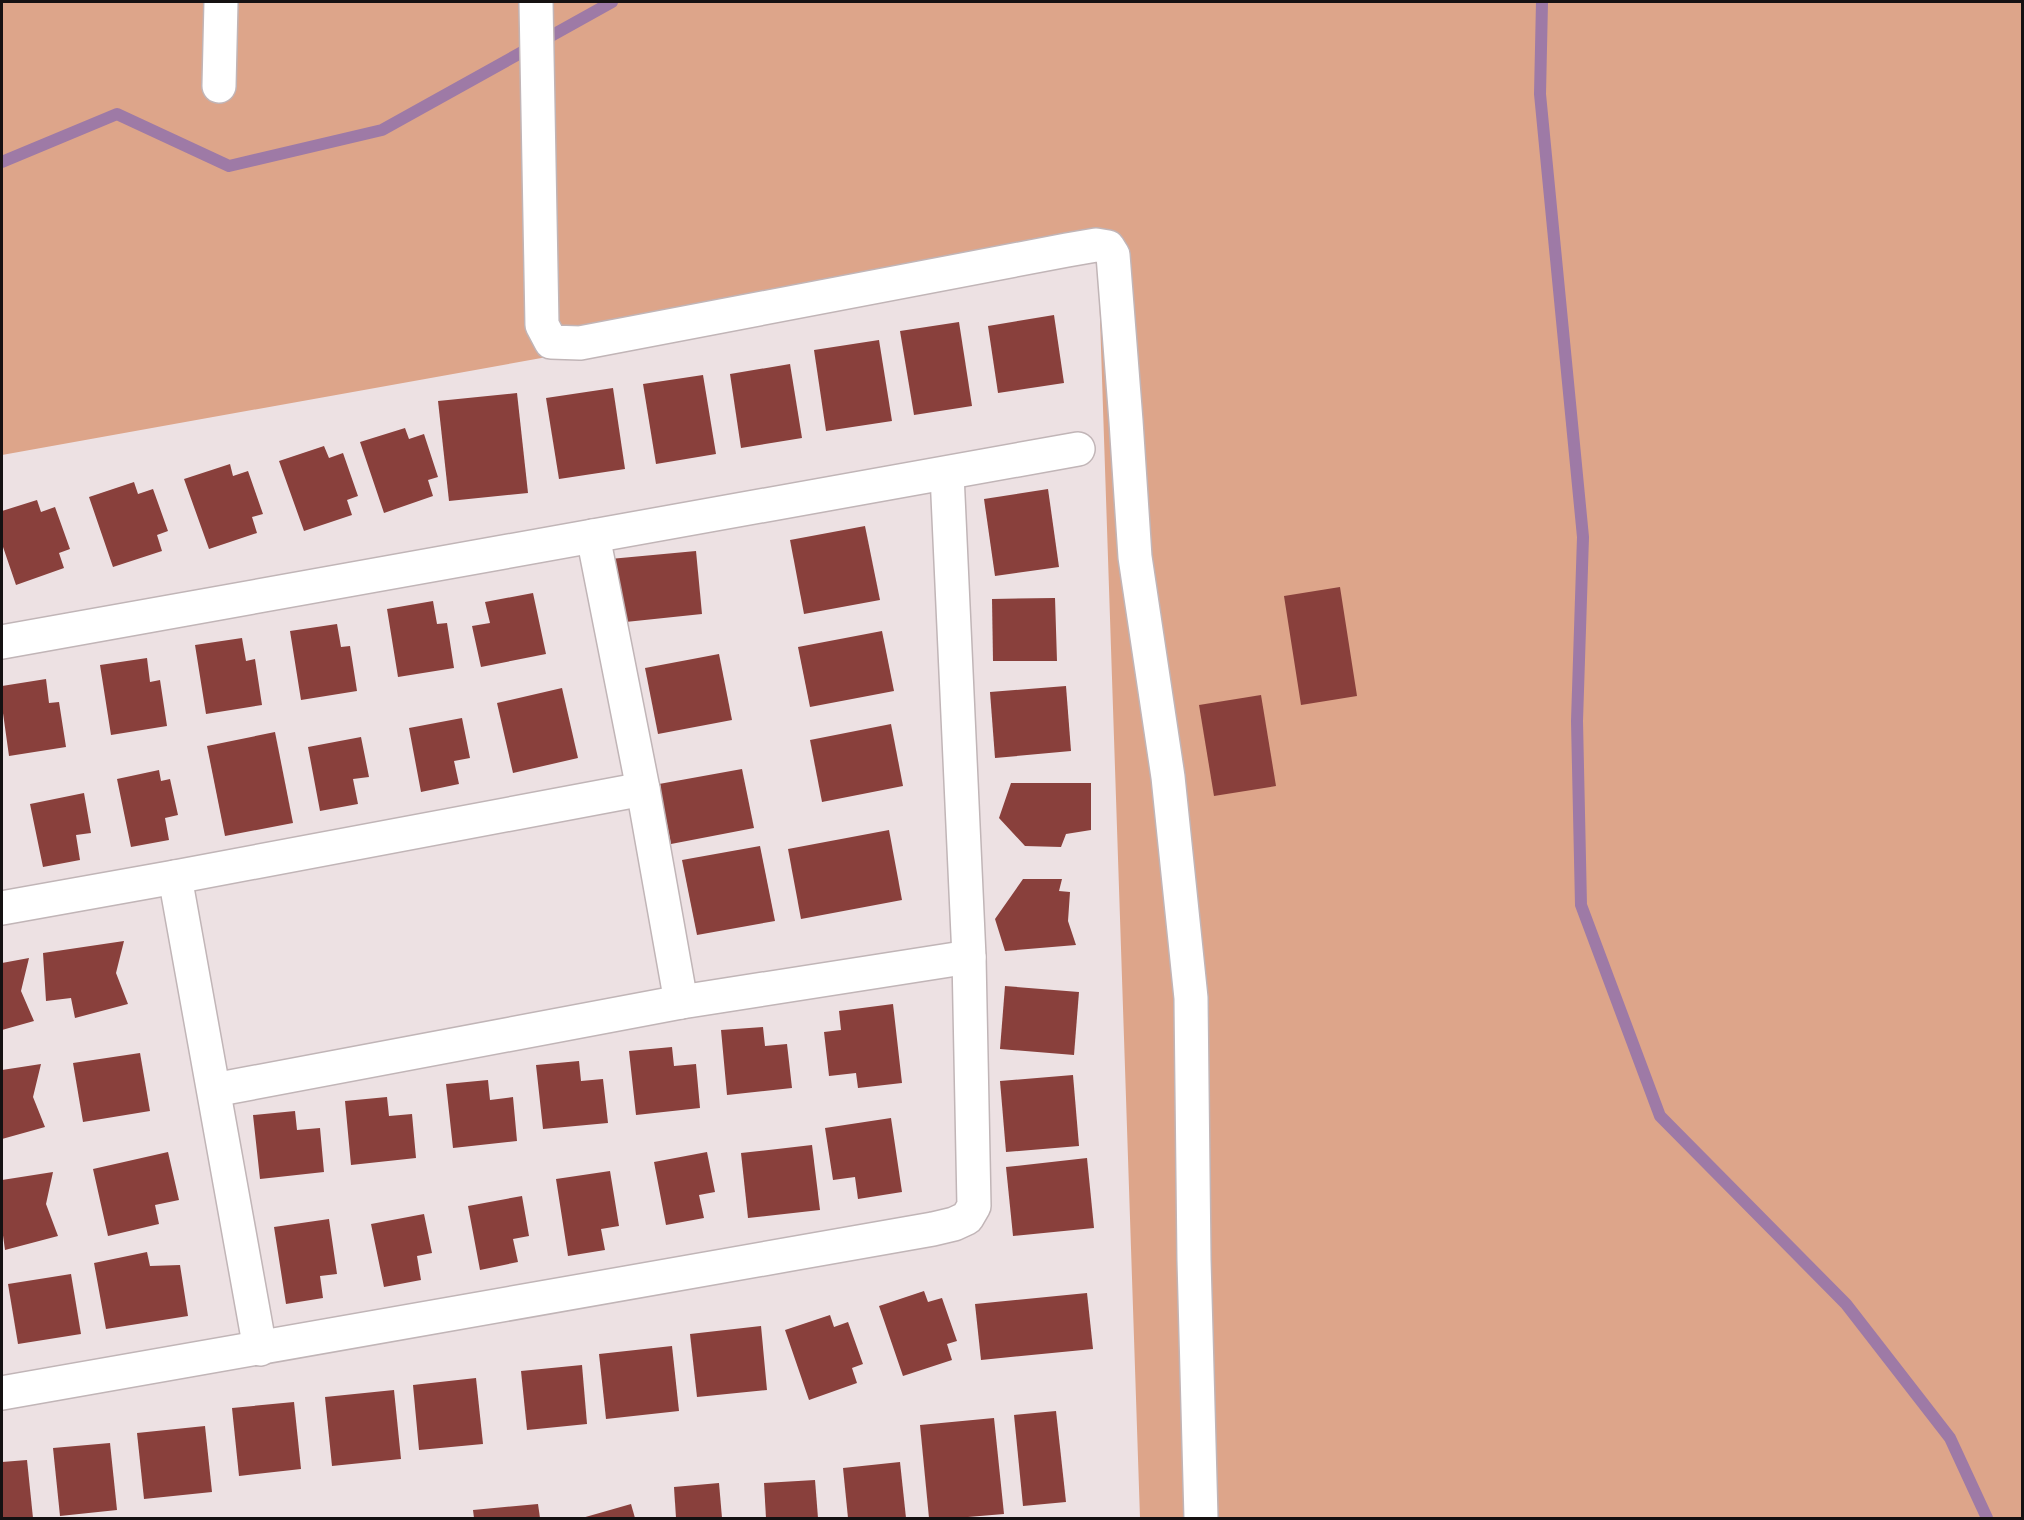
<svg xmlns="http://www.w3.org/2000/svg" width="2024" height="1520" viewBox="0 0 2024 1520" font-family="'DejaVu Sans',sans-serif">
<rect width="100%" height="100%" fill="#ede1e3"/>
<polygon fill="#dda58a" points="2,2 2022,2 2022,1518 1140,1518 1098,258 2,455"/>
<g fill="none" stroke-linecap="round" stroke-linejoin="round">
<g stroke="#9e7aa6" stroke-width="12">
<polyline points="1542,2 1540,94 1583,537 1577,721 1581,905 1660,1116 1846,1304 1950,1438 1987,1518"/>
<polyline points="2,162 117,114 229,166 382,130 612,2"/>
</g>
</g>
<g fill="#89403c">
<polygon points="1054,315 1064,383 998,393 988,326"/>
<polygon points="959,322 972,406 914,415 900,331"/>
<polygon points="879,340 892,421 826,431 814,350"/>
<polygon points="790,364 802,438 741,448 730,374"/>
<polygon points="703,375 716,454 656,464 643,384"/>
<polygon points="613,388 625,469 559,479 546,398"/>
<polygon points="517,393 528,493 449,501 438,401"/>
<polygon points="405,428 409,439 424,434 438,477 428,480 433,496 384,513 360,442"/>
<polygon points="324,446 329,458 343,453 358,496 347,500 352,515 304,531 279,461"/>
<polygon points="230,464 233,476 248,471 263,514 252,517 257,533 209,549 184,479"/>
<polygon points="134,482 138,494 153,489 168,531 157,535 162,551 113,567 89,497"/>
<polygon points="1048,489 1059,567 995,576 984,499"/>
<polygon points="37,500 41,512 55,507 70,549 59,553 64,568 16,585 2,544 2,511"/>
<polygon points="865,526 880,600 804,614 790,540"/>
<polygon points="696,551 702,614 616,623 610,559"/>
<polygon points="1340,587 1357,696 1301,705 1284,596"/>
<polygon points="533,593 546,654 481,667 472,626 490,623 485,602"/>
<polygon points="1055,598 1057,661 993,661 992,599"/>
<polygon points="433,601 437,624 447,623 454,668 398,677 387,609"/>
<polygon points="337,624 341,647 350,646 357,691 301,700 290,631"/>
<polygon points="882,631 894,691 810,707 798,647"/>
<polygon points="242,638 246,661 255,659 262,705 206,714 195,645"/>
<polygon points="719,654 732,720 658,734 645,668"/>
<polygon points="147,658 150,682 160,680 167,726 111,735 100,665"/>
<polygon points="46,679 49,703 59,702 66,747 9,756 2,706 2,686"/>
<polygon points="1066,686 1071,751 995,758 990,692"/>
<polygon points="562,688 578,758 513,773 497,703"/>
<polygon points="1261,695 1276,786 1214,796 1199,705"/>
<polygon points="462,718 470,758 454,761 459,784 421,792 409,728"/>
<polygon points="891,724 903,786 822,802 810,740"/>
<polygon points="275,732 293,823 225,836 207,746"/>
<polygon points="361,737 369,777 353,779 358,804 320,811 308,747"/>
<polygon points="742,769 754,828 671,844 659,784"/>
<polygon points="159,770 161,781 170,779 178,815 165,818 169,840 131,847 117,779"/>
<polygon points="1011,783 1091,783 1091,830 1066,834 1061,847 1025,846 999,818"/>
<polygon points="84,793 91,833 76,835 80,860 43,867 30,804"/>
<polygon points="889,830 902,900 801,919 788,849"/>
<polygon points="760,846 775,921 697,935 682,860"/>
<polygon points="1023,879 1062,879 1059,891 1070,892 1068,921 1076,945 1005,951 995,919"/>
<polygon points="124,941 116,973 128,1004 75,1018 71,998 46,1001 43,953"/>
<polygon points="29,958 21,991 34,1021 2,1030 2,963"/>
<polygon points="1005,986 1079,992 1074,1055 1000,1049"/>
<polygon points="893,1004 902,1083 858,1088 856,1073 829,1076 824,1032 841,1030 839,1011"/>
<polygon points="763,1027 765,1046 787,1044 792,1088 727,1095 721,1030"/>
<polygon points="672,1047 674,1066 696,1064 700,1108 636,1115 629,1051"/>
<polygon points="140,1053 150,1111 83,1122 73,1063"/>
<polygon points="579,1061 581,1081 603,1079 608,1123 543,1129 536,1065"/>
<polygon points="41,1064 33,1097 45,1127 2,1139 2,1070"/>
<polygon points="1073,1075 1079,1146 1006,1152 1000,1081"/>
<polygon points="488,1080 490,1100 513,1097 517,1141 453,1148 446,1084"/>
<polygon points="387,1097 389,1116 412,1114 416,1158 351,1165 345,1101"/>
<polygon points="295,1111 297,1130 320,1128 324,1172 260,1179 253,1115"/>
<polygon points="891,1118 902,1192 858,1199 855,1177 833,1180 825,1128"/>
<polygon points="812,1145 820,1210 748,1218 741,1153"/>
<polygon points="168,1152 179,1200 155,1205 159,1224 108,1236 93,1169"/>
<polygon points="707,1152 715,1192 699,1195 704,1218 666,1225 654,1162"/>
<polygon points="1087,1158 1094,1228 1013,1236 1006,1167"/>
<polygon points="610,1171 619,1226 601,1229 605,1250 568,1256 556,1179"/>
<polygon points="53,1172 46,1204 58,1236 5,1250 2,1228 2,1180"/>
<polygon points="522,1196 529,1236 513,1239 518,1262 480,1270 468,1206"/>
<polygon points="424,1214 432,1253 417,1256 421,1280 384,1287 371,1224"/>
<polygon points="329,1219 337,1274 320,1276 323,1298 286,1304 274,1227"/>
<polygon points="147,1252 150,1266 180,1265 188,1316 106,1329 94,1263"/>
<polygon points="71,1274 81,1334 18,1344 8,1284"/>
<polygon points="924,1291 928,1302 942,1298 957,1341 947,1344 952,1360 903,1376 879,1306"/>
<polygon points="1087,1293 1093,1349 981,1360 975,1304"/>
<polygon points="830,1315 834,1327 848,1322 863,1364 852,1368 857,1383 809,1400 785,1330"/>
<polygon points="761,1326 767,1390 697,1397 690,1334"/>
<polygon points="672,1346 679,1411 606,1419 599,1354"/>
<polygon points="582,1365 587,1424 527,1430 521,1371"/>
<polygon points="476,1378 483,1444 419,1450 413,1385"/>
<polygon points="394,1390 401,1459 332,1466 325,1397"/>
<polygon points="294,1402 301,1469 239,1476 232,1408"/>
<polygon points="1056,1411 1066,1502 1023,1506 1014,1415"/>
<polygon points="994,1418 1004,1514 956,1518 929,1518 920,1425"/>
<polygon points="205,1426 212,1492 144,1499 137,1433"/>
<polygon points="110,1443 117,1510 60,1516 53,1448"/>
<polygon points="27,1460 33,1518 2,1518 2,1462"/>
<polygon points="900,1462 906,1518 848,1518 843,1468"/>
<polygon points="815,1480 818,1518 766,1518 764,1483"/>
<polygon points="719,1483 722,1518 676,1518 674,1487"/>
<polygon points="538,1504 540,1518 474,1518 473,1510"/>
<polygon points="631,1504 635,1518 582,1518"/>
</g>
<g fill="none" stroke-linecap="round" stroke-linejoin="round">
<g stroke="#c1b5b7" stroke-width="36">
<g id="street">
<polyline points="536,2 542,325 551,342 580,343 1067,250 1096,245 1108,247 1113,255 1126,421 1135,557 1168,777 1191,998 1194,1260 1201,1518"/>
<polyline points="219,86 221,2"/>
<polyline points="593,536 643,789 681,1002"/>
<polyline points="2,642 1078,449"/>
<polyline points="175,877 260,1349"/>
<polyline points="2,908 175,877 643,789"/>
<polyline points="214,1090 681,1002 969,957"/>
<polyline points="2,1393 933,1229 954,1224 967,1218 974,1206 969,957 947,474"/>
</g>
</g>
<use href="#street" stroke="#fff" stroke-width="33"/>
</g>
<rect width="2024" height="1520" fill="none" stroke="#151112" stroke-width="6"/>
</svg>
